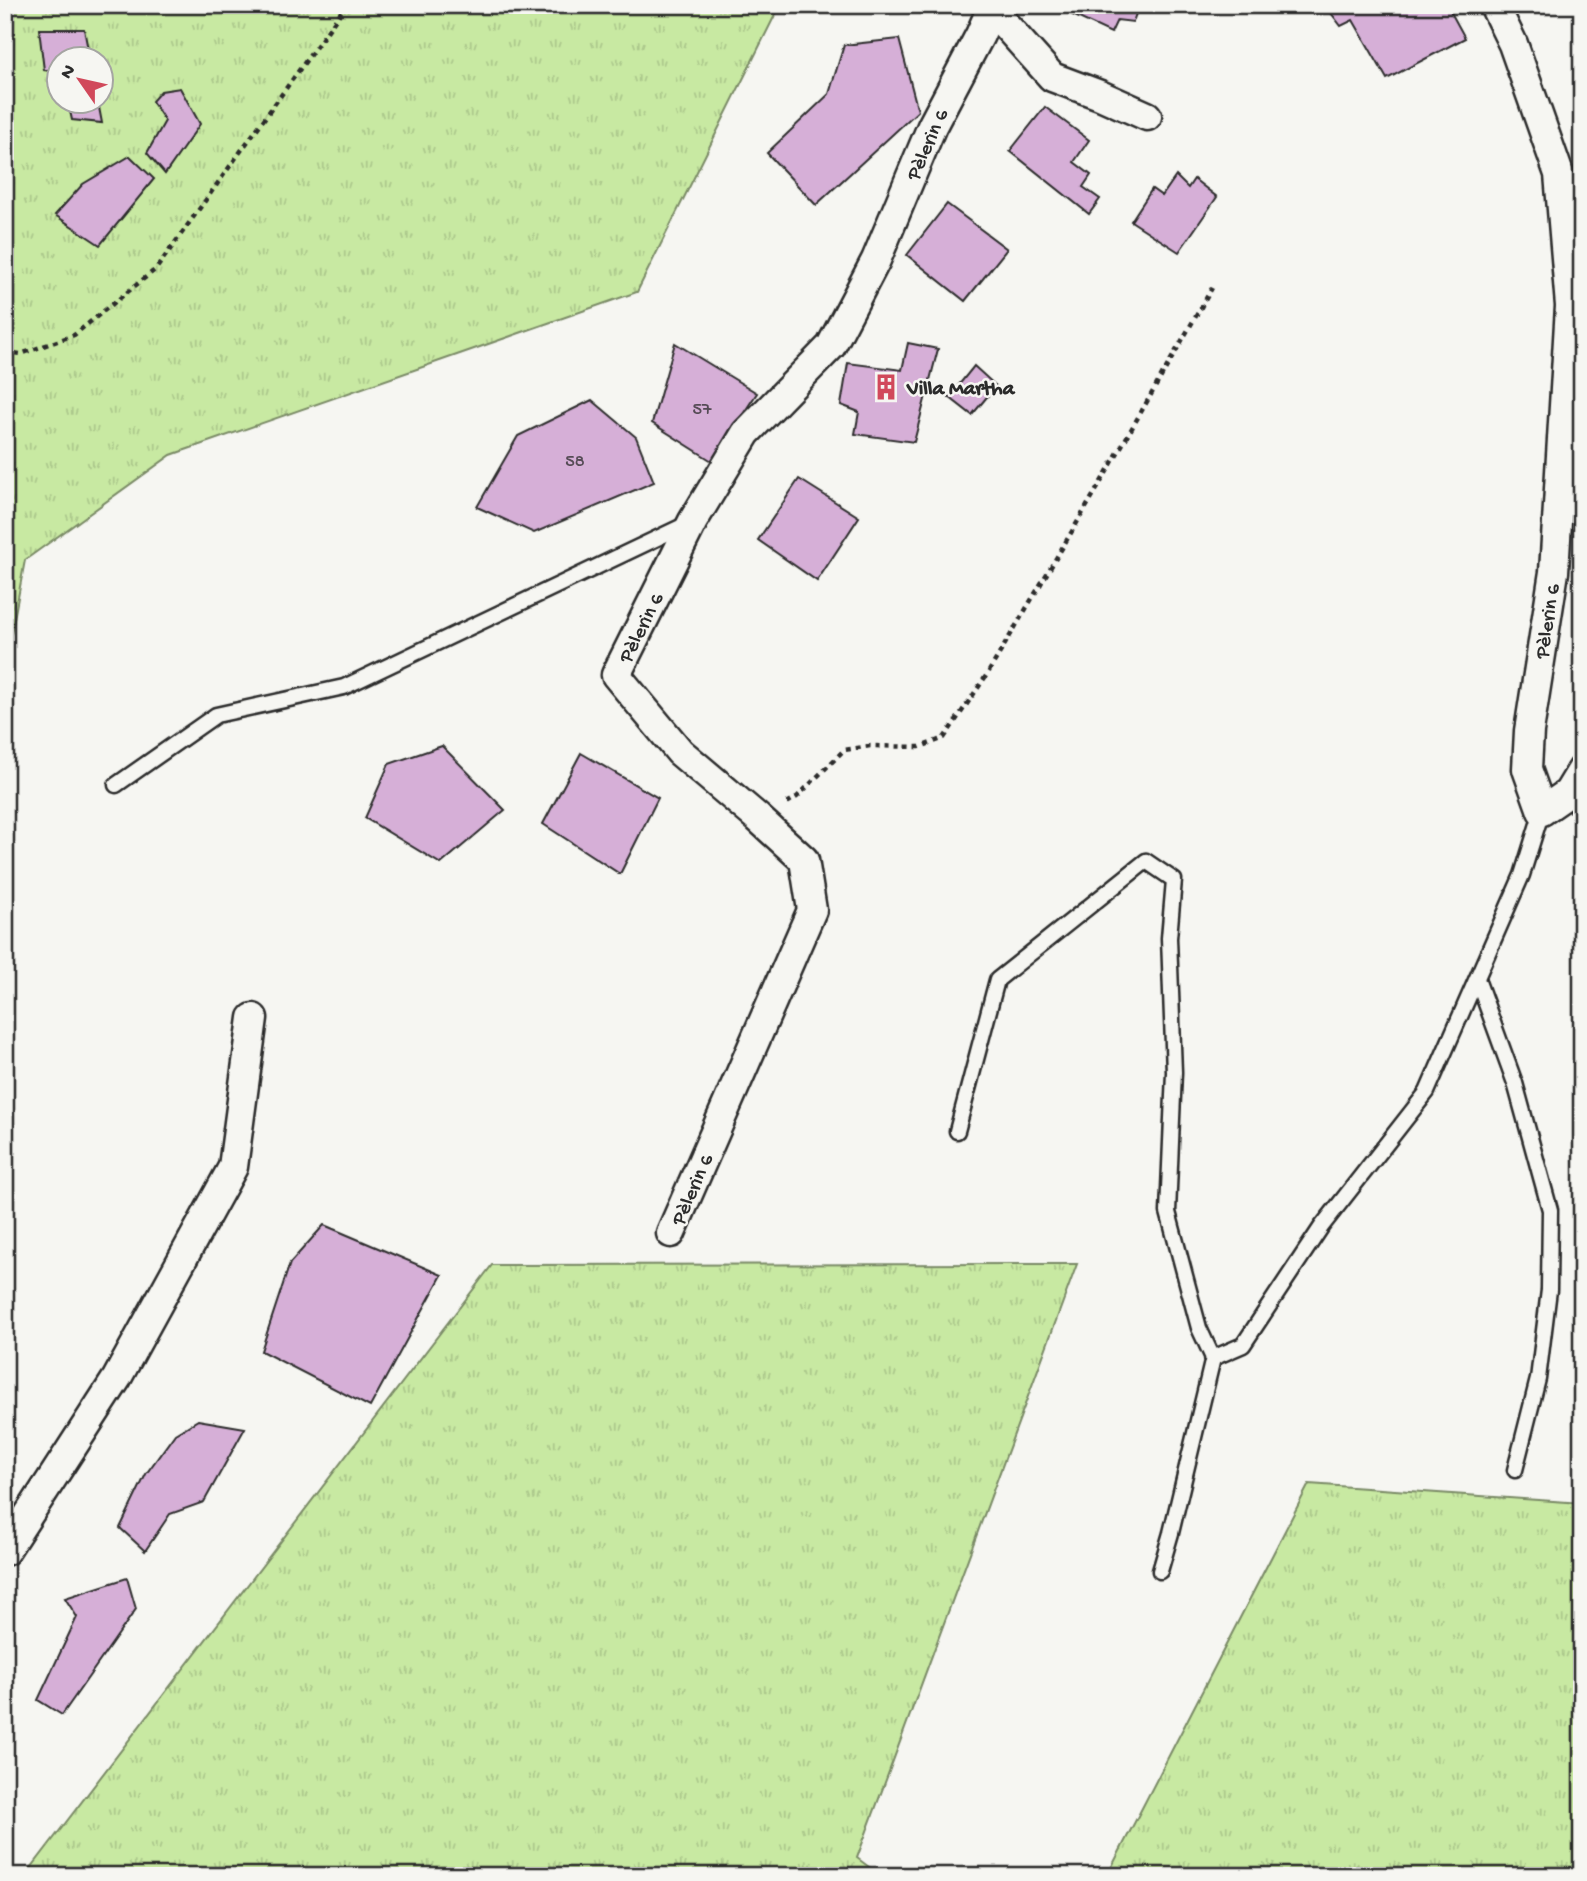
<svg xmlns="http://www.w3.org/2000/svg" width="1587" height="1881" viewBox="0 0 1587 1881" font-family="'Gochi Hand',sans-serif">
<defs>
<pattern id="grass-tufts" width="24" height="20" patternUnits="userSpaceOnUse" patternTransform="scale(1.75)"><rect width="24" height="20" fill="#c8e9a2"/><path d="M3 7l-1-3M5 7V3M7 7l1-3M15 17l-1-3M17 17v-4M19 17l1-3" fill="none" stroke="#acc88c"/></pattern>
</defs>
<rect width="100%" height="100%" fill="#f6f6f2"/>
<filter id="ink" filterUnits="userSpaceOnUse"><feTurbulence type="fractalNoise" baseFrequency=".0143" numOctaves="2"/><feDisplacementMap in="SourceGraphic" scale="14" xChannelSelector="R" yChannelSelector="G"/><feConvolveMatrix kernelMatrix="1 2 1 2 8 2 1 2 1" color-interpolation-filters="sRGB"/></filter>
<g filter="url(#ink)">
<g fill="url(#grass-tufts)" stroke="#7a8a66" stroke-width="2" fill-rule="evenodd">
<path d="M5,5H780L637,292L171,455L25,560L5,667ZM60,60H102V102H60Z"/>
<polygon points="1077,1264 857,1858 881,1876 25,1876 492,1265"/>
<polygon points="1309,1484 1582,1503 1582,1862 1569,1876 1107,1876"/>
</g>
<g fill="#d6afd7" stroke="#2b2b2b" stroke-width="2">
<polygon points="1069,5 1139,5 1133,22 1117,20 1111,33 1066,12"/>
<polygon points="1335,5 1447,5 1465,38 1387,79 1353,20 1341,26 1331,13"/>
<polygon points="39,29 84,29 90,60 60,60 60,72 44,70"/>
<polygon points="899,39 918,111 816,205 767,153 829,94 844,45"/>
<polygon points="180,88 200,124 165,174 147,153 165,121 152,101 161,91"/>
<polygon points="68,102 98,102 102,123 72,120"/>
<polygon points="1045,107 1089,140 1074,162 1091,175 1083,187 1100,199 1089,214 1010,151"/>
<polygon points="130,156 154,179 100,245 55,215 83,184"/>
<polygon points="1176,176 1188,188 1194,179 1217,197 1179,252 1131,221 1152,189 1162,196"/>
<polygon points="947,204 1007,249 965,301 907,255"/>
<polygon points="675,343 757,393 712,461 652,423"/>
<polygon points="908,343 938,349 914,442 855,434 859,412 841,405 848,363 902,370"/>
<polygon points="974,366 996,386 972,415 949,397"/>
<polygon points="592,400 636,437 654,482 534,533 477,507 518,436"/>
<polygon points="799,479 859,517 817,581 758,540"/>
<polygon points="442,746 505,810 441,864 365,818 389,764"/>
<polygon points="581,753 658,798 620,874 543,824"/>
<polygon points="324,1225 442,1275 370,1407 261,1351 290,1263"/>
<polygon points="198,1420 245,1428 204,1502 170,1514 145,1551 120,1528 146,1474 175,1434"/>
<polygon points="127,1578 136,1609 62,1715 38,1700 77,1617 65,1598"/>
</g>
<g fill="none" stroke-linecap="round" stroke-linejoin="round">
<g stroke="#2b2b2b" stroke-width="19">
<g id="service">
<polyline points="116,785 216,715 344,687 689,523"/>
<polyline points="1477,979 1515,1083 1550,1210 1549,1290 1538,1379 1515,1470"/>
<polyline points="957,1131 997,980 1146,861 1174,880 1169,938 1174,1072 1168,1212 1199,1328 1213,1358 1243,1345 1322,1226 1427,1092 1522,875 1542,811"/>
<polyline points="1160,1571 1171,1533 1213,1358"/>
</g>
</g>
<g stroke="#2b2b2b" stroke-width="33">
<g id="minor">
<polyline points="1494,5 1513,44 1559,174 1570,306 1554,572 1529,731 1527,769 1542,811 1568,793 1582,770"/>
<polyline points="991,9 1052,77 1100,95 1147,116"/>
<polyline points="671,1233 812,910 804,860 758,818 680,752 616,675 693,521 746,433 831,346 876,260 932,126 980,35 993,5"/>
<polyline points="5,1551 117,1378 233,1167 253,1018"/>
</g>
</g>
<g stroke="#2b2b2b" stroke-width="4.5" stroke-dasharray="5 5" stroke-linecap="butt">
<polyline points="5,352 21,354 74,335 156,269 346,5"/>
<polyline points="787,803 797,797 844,750 870,746 920,747 944,738 988,673 1097,489 1212,288"/>
</g>
<use href="#service" stroke="#f6f6f2" stroke-width="14"/>
<use href="#minor" stroke="#f6f6f2" stroke-width="28"/>
</g>
</g>
<defs>
<g id="building-bare" transform="scale(2.1)"><path d="M-4-6H4V6H1V3H-1V6H-4ZM-2.5-4.3h1.7v1.8h-1.7ZM.8-4.3h1.7v1.8H.8ZM-2.5-1h1.7V.8h-1.7ZM.8-1h1.7V.8H.8Z" fill="#d1495b" stroke="#f6f6f2" stroke-width="2.5" paint-order="stroke"/></g>
</defs>
<g fill-rule="evenodd">
<use href="#building-bare" x="886" y="387"/>
</g>
<g text-anchor="middle" stroke-width="5" stroke-linejoin="round" paint-order="stroke">
<g font-size="18" fill="#564c56">
<text x="702" y="414">57</text>
<text x="575" y="466">58</text>
</g>
<g font-size="21" fill="#2b2b2b" stroke="#f6f6f2">
<text transform="translate(926 144) rotate(-66)" y="7">Pèlerin 6</text>
<text transform="translate(1546 621) rotate(-81)" y="7">Pèlerin 6</text>
<text transform="translate(640 627) rotate(-63)" y="7">Pèlerin 6</text>
<text transform="translate(691 1189) rotate(-66)" y="7">Pèlerin 6</text>
</g>
<g font-size="21" font-weight="bold" fill="#2b2b2b" stroke="#f6f6f2" text-anchor="start">
<text x="907" y="394">Villa Martha</text>
</g>
</g>
<rect width="1587" height="1881" fill="none" stroke="#f6f6f2" stroke-width="28"/>
<rect x="14" y="14" width="1559" height="1853" fill="none" stroke="#2b2b2b" stroke-width="2.5" filter="url(#ink)"/>
<g transform="translate(80 80) rotate(304)"><circle r="33" fill="#f6f6f2" stroke="#a5a5a2" stroke-width="2"/>
<path d="M0-5L12 26L0 18L-12 26Z" fill="#d1495b"/>
<text y="-10" font-size="19" font-weight="bold" text-anchor="middle" fill="#2b2b2b">N</text>
</g>
</svg>
